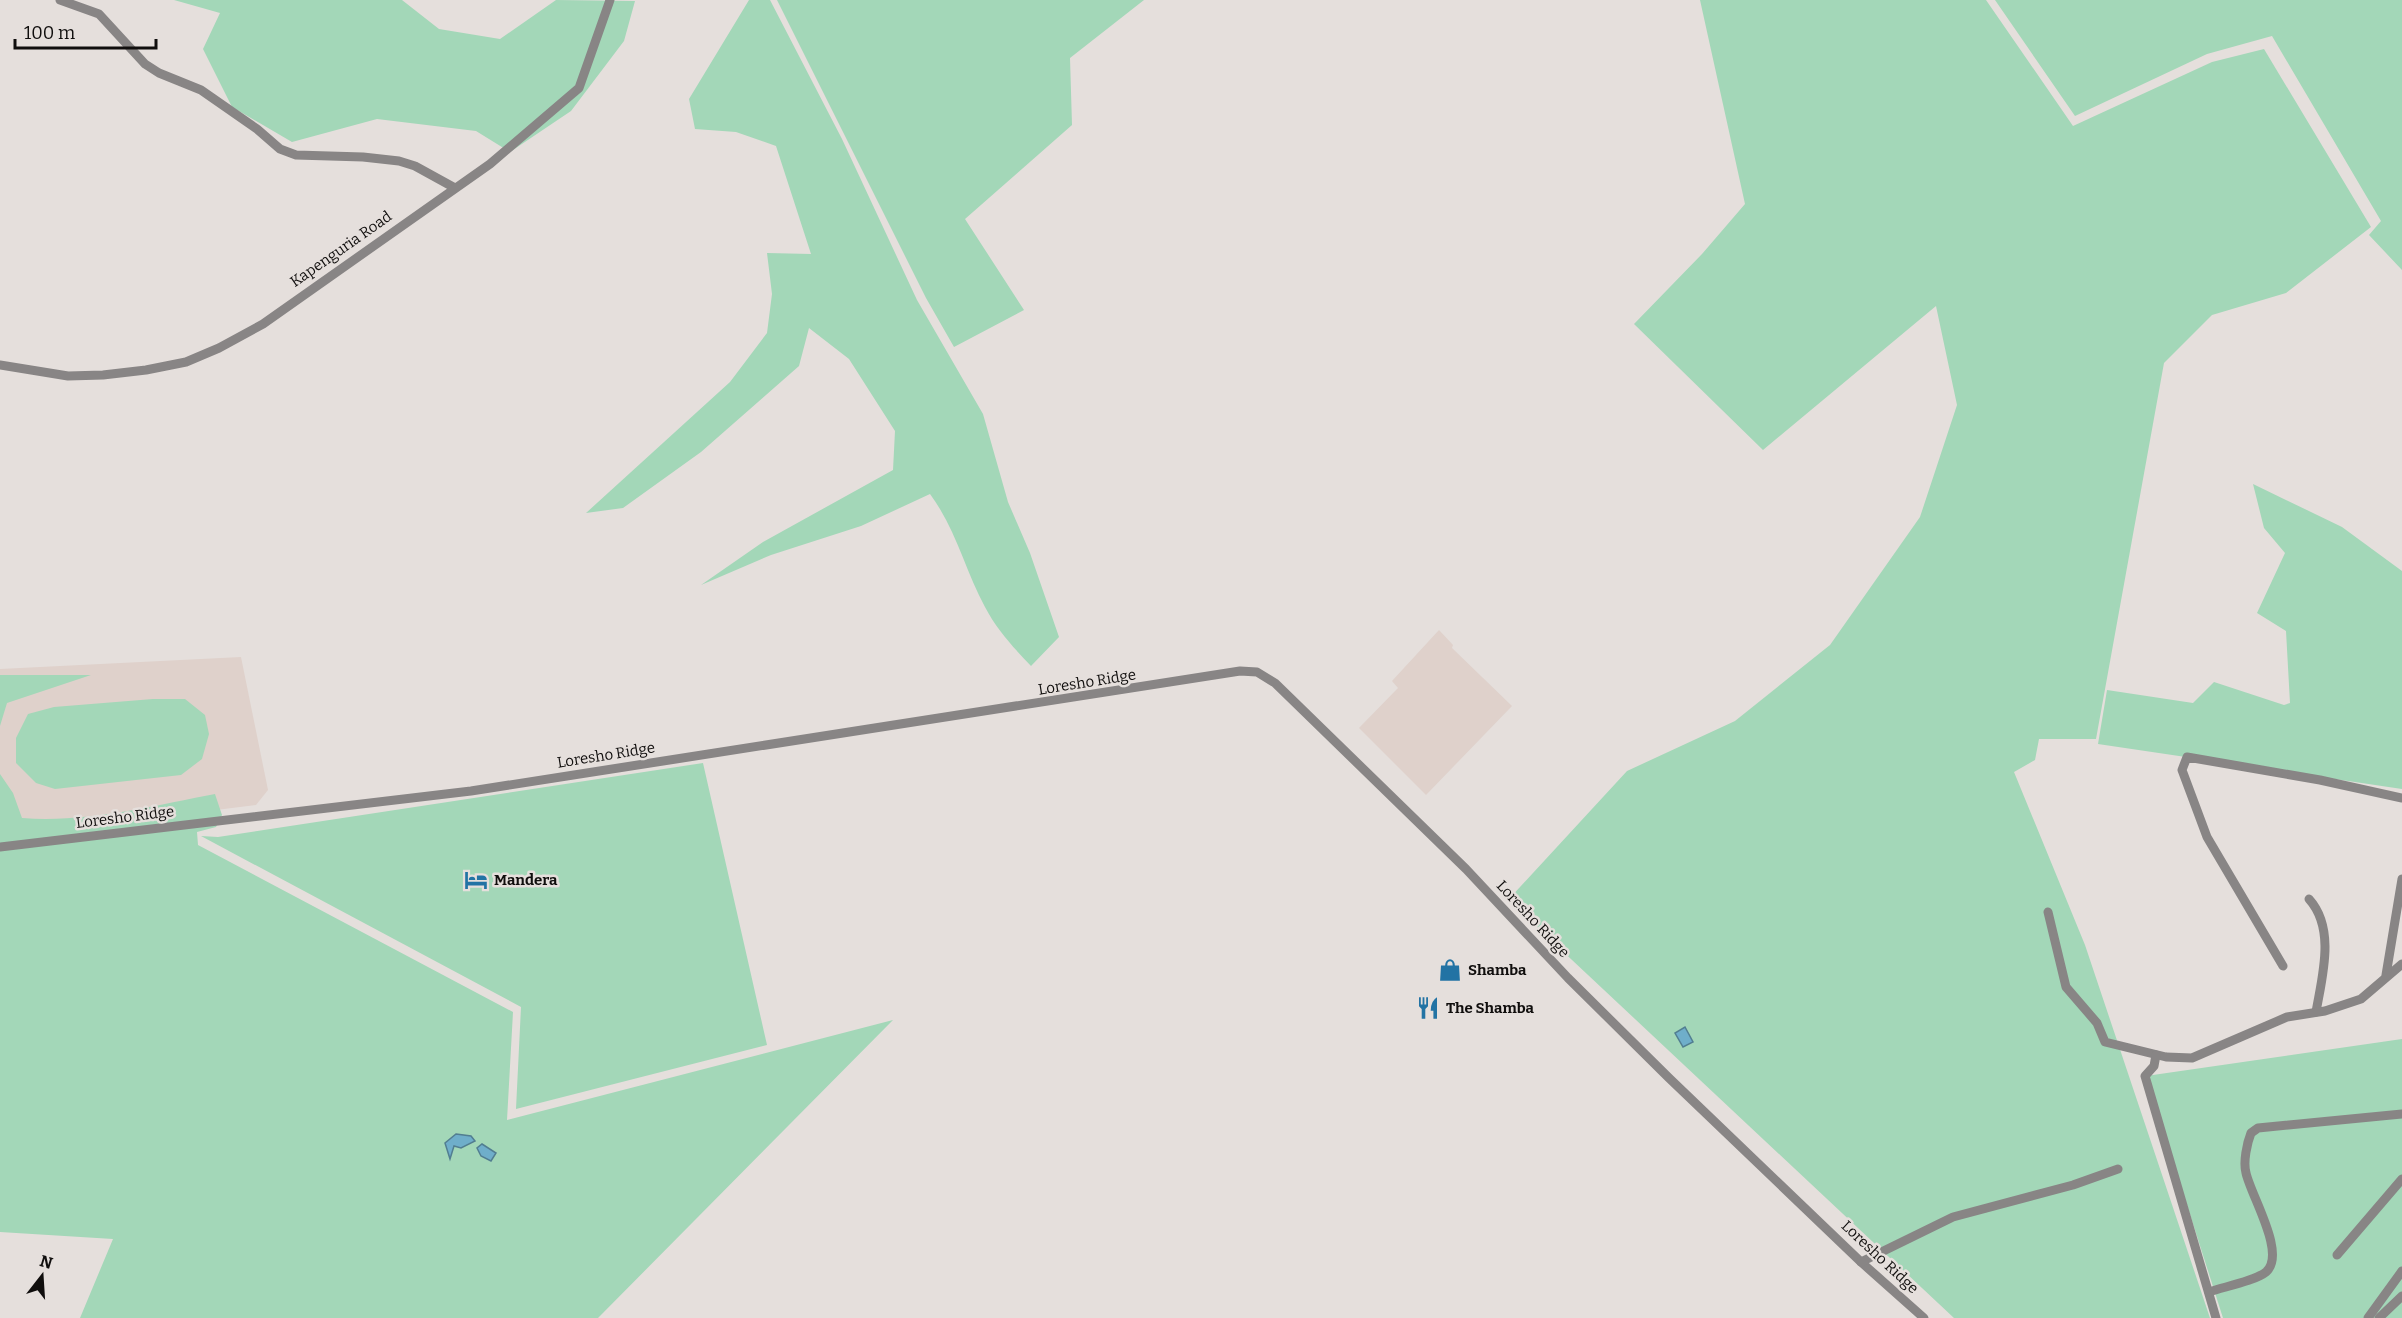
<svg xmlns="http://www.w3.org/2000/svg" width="2402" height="1318" viewBox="0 0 2402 1318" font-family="Bitter,serif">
<rect width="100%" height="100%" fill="#e5dfdc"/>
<g fill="#dfd1cb">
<polygon points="1439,630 1453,645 1452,648 1512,706 1426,795 1359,728 1398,688 1392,681"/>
<polygon points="241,657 268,790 256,805 0,837 0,669"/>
</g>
<g fill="#a3d7b8">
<polygon points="174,0 402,0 439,29 500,39 556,0 635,1 624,41 571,111 510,152 476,131 377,119 292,142 232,107 203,49 220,13"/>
<path d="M749,0H770L842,139L917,300L983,414L1008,502L1030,553L1059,637L1031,666C1013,647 997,630 985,607C965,570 956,529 930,494L861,526L771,555L701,585L763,542L893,470L895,431L849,359L809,328L799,366L701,452L623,508L586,513L730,382L767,333L772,294L767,253L811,254L776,146L736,132L695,129L689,99Z"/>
<polygon points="777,0 1144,0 1070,58 1072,125 965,219 1024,310 954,347 926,298"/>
<polygon points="1700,0 1986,0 2073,126 2212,62 2264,49 2371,227 2286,293 2212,315 2164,363 2096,739 2039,739 2035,760 2014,772 2085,945 2210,1318 1954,1318 1508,900 1627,771 1735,721 1830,645 1920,517 1957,405 1936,306 1763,450 1634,324 1702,254 1745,204"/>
<polygon points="1995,0 2402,0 2402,270 2369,235 2381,221 2272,36 2207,54 2075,116"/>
<polygon points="2253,484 2342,527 2402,571 2402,789 2098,744 2107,690 2193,703 2214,682 2284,705 2290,703 2286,631 2257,613 2285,553 2264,528"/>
<polygon points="0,675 91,675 7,703 0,726"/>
<polygon points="153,699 185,699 205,715 209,734 202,759 181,775 55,789 36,783 16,763 16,738 28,714 54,707"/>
<polygon points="703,763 767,1045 516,1109 521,1007 201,836 218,837"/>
<path d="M0,774L13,793L22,818C86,823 152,806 215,794L222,815L216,827L197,832L198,845L513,1012L507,1120L893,1020L598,1318H80L113,1239L0,1232Z"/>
<polygon points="2402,1039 2402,1318 2223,1318 2146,1076"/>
</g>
<g fill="#6faeca" stroke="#527e91" stroke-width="1.5">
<polygon points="1685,1027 1693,1042 1683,1047 1675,1033"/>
<polygon points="456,1134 471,1136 475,1141 461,1148 454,1146 450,1159 445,1143"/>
<polygon points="482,1144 496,1153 491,1161 481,1156 477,1148"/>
</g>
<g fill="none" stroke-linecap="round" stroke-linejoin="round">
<g stroke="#888585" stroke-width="9">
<polyline points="60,0 99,14 145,64 159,73 201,90 257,129 280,149 296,155 363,157 399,161 415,166 455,188"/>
<polyline points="0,365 68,376 103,375 146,370 186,362 219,348 263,324 490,164 579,88 610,0"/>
<polyline points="0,847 471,791 1240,671 1257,672 1275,683 1466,869 1568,978 1669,1078 1861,1262 1924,1318"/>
<path d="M2309,899C2336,929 2322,977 2316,1012"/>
<polyline points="2048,912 2066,987 2097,1023 2105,1042 2166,1057 2192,1058 2287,1017 2325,1011 2361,999 2402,964"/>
<polyline points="2283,966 2207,837 2182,770 2187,757 2320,780 2402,798"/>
<polyline points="2386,975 2402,879"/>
<polyline points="2156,1055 2154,1066 2145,1076 2216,1318"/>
<polyline points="2337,1255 2402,1179"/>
<polyline points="1861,1262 1953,1217 2073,1185 2118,1169"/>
<path d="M2209,1292C2223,1287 2255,1281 2266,1272C2287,1254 2251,1196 2246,1173C2243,1162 2247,1143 2251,1133L2258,1128L2402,1114"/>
<polyline points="2368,1318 2402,1271"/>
<polyline points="2379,1318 2402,1296"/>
</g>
</g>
<defs>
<g id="hotel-bare" transform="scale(1.8)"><path d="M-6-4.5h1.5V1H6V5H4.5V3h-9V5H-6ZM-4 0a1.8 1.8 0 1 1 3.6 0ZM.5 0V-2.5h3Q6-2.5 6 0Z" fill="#2273a4" stroke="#e5dfdc" stroke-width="2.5" paint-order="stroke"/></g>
<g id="shop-bare" transform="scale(1.8)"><path d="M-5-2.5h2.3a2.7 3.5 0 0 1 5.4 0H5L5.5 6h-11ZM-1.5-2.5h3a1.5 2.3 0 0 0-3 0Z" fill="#2273a4" stroke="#e5dfdc" stroke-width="2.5" paint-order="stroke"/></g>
<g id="restaurant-bare" transform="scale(1.8)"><path d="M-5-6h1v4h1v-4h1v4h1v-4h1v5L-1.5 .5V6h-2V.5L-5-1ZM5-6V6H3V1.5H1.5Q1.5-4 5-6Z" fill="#2273a4" stroke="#e5dfdc" stroke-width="2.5" paint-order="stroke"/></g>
</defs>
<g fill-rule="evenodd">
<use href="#hotel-bare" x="476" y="880"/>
<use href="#shop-bare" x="1450" y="970"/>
<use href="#restaurant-bare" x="1428" y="1008"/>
</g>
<g text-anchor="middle" stroke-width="5" stroke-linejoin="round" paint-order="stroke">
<g font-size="15" fill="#100e0d" stroke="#e5dfdc">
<text transform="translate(341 249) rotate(-35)" y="5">Kapenguria Road</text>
<text transform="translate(1087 682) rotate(-9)" y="5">Loresho Ridge</text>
<text transform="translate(606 755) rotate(-9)" y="5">Loresho Ridge</text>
<text transform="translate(125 817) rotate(-7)" y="5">Loresho Ridge</text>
<text transform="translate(1533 919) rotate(47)" y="5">Loresho Ridge</text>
<text transform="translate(1880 1257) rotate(43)" y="5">Loresho Ridge</text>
</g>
<g font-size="15" font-weight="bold" fill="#100e0d" stroke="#e5dfdc" text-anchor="start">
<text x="494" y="885">Mandera</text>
<text x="1468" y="975">Shamba</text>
<text x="1446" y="1013">The Shamba</text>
</g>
</g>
<g transform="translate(42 1276) rotate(17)" stroke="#e5dfdc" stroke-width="4.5" paint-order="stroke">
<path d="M0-4.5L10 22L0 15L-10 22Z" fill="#100e0d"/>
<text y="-9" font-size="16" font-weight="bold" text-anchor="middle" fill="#100e0d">N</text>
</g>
<path d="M15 39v9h141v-9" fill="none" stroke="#100e0d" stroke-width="3"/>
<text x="24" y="39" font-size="18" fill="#100e0d" stroke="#e5dfdc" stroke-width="4.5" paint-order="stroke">100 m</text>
</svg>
